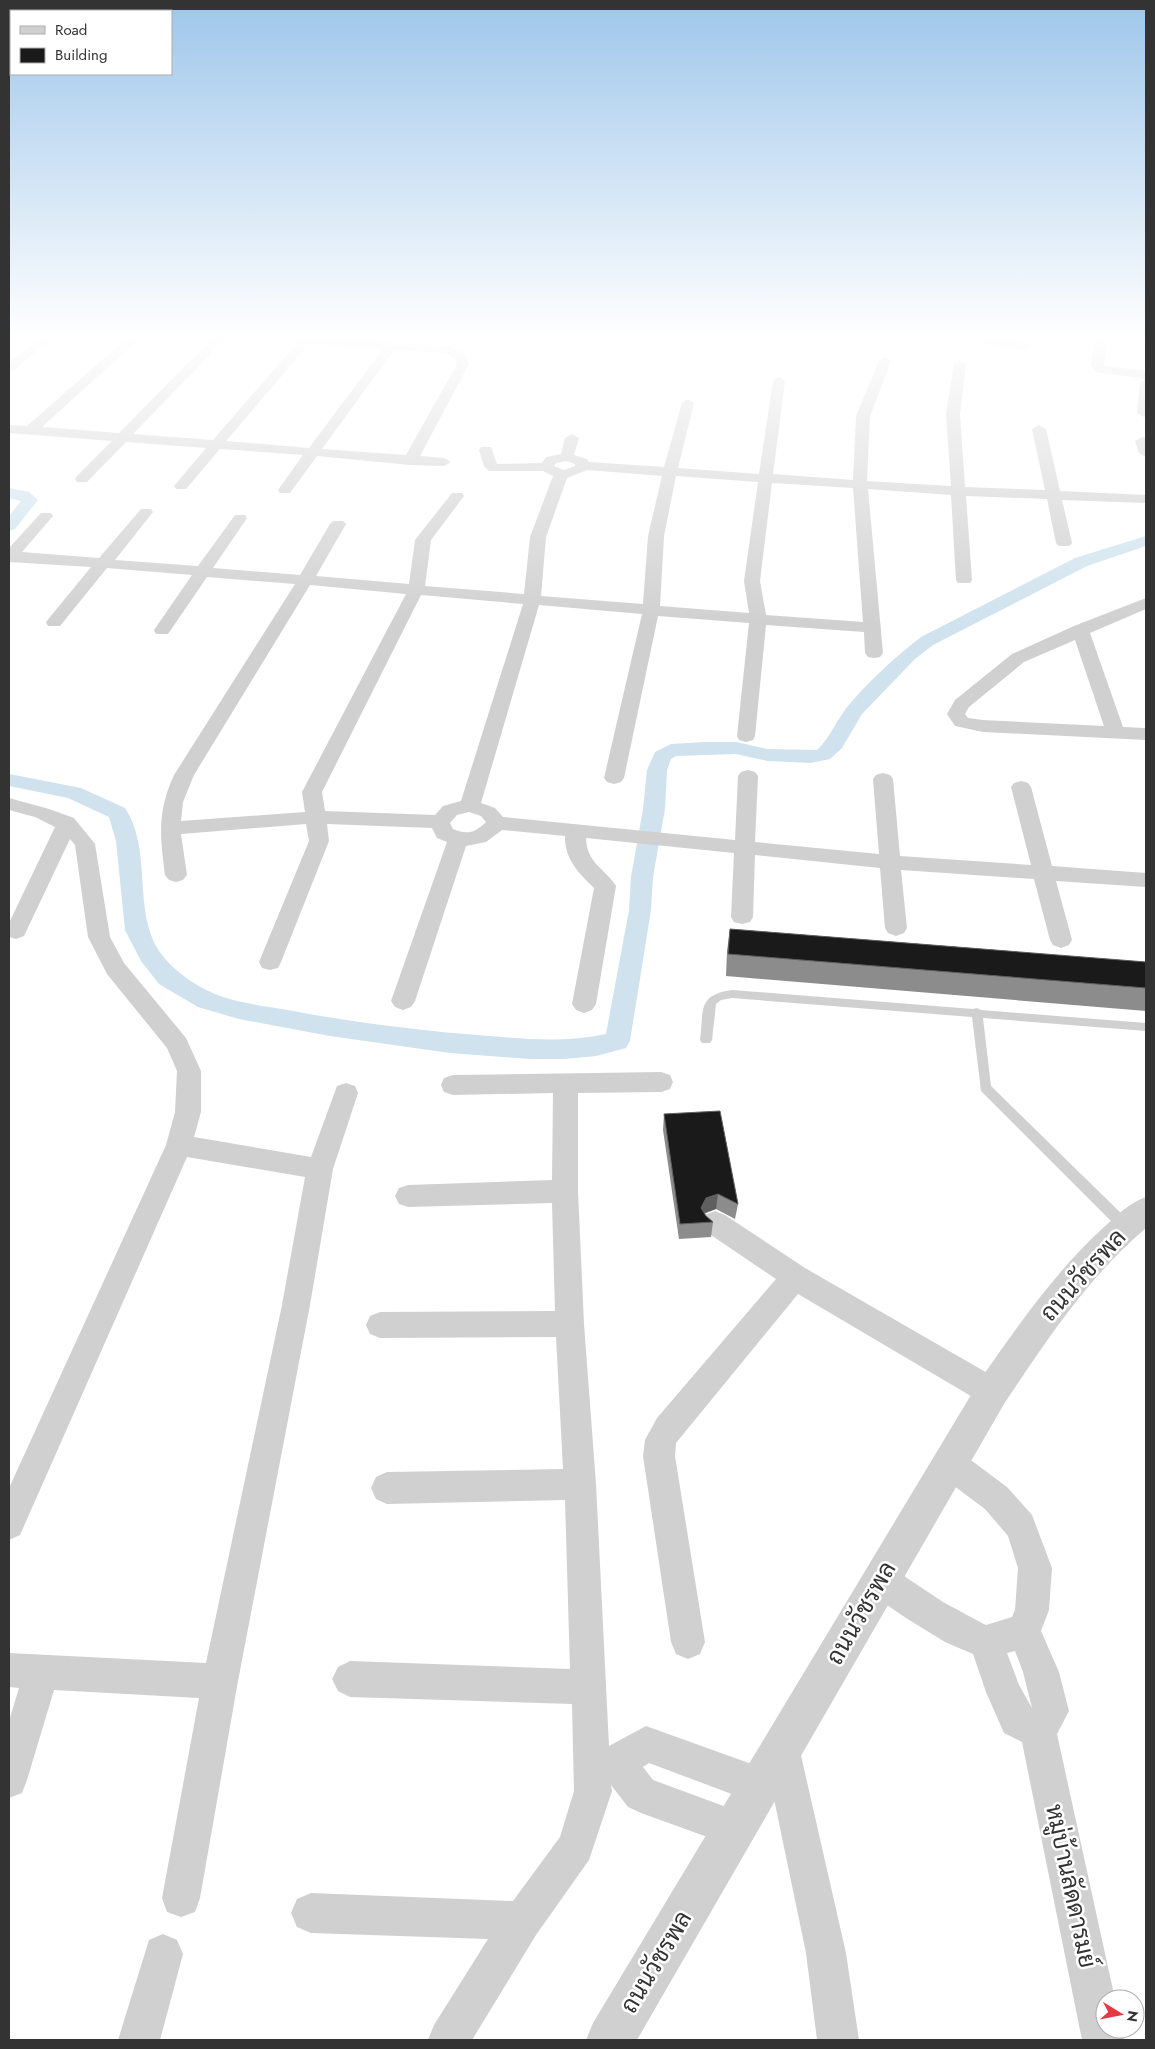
<svg xmlns="http://www.w3.org/2000/svg" width="1155" height="2049" viewBox="0 0 1155 2049" font-family="Jost,Sarabun,sans-serif">
<rect width="100%" height="100%" fill="#fff"/>
<g fill="none" stroke-linecap="round" stroke-linejoin="round">
<g fill="#cfe2ee" fill-rule="evenodd">
<polygon points="9,488 29,492 38,500 15,529 9,531 9,516 21,501 9,498"/>
<path d="M1146,536V546L1087,566L933,645L915,659L862,714L842,748L830,759L811,763L767,761L736,754L676,756L671,759L667,770L665,809L653,877L651,910L630,1041L626,1048L596,1056L564,1059H530L450,1053L330,1036L239,1019L198,1007L159,984L141,961L125,930L116,841L109,817L68,798L9,786V774L81,788L125,808C153,850 132,909 159,951C172,970 194,985 215,994C239,1004 268,1006 293,1011C357,1023 423,1031 489,1036C527,1039 567,1043 606,1034L629,910L631,877L643,809L647,770L655,752L671,744L705,742H736L767,749L817,750C831,737 836,720 848,706C869,681 895,657 921,637L1075,558Z"/>
</g>
<path fill="#d0d0d0" fill-rule="evenodd" d="M732,990L973,1009L977,1008L981,1010L1146,1023V1031L983,1018L991,1086L1130,1222L1131,1226L1130,1230L1125,1232L1120,1230L981,1091L972,1017L732,998L721,1000L716,1004L712,1040L710,1043H702L700,1040C704,1010 697,995 732,990Z"/>
<g fill="#d0d0d0" fill-rule="evenodd">
<polygon points="39,338 52,338 13,371 9,372 9,362"/>
<path d="M127,338H140L42,427L119,433L213,338H226L133,434L213,440L297,343L276,342L270,338H329L450,346L466,355L469,364L420,456L444,458L451,462L444,466L410,465L317,456L290,493H280L278,490L303,455L220,449L186,489H176L174,486L206,448L126,442L87,482H77L75,479L77,476L112,441L9,433V425L27,426ZM309,344L383,349L309,448L226,441ZM394,350L447,353L456,360L457,364L406,455L322,449Z"/>
<path d="M969,338C984,338 1021,336 1031,346L1025,350L975,342Z"/>
<polygon points="1095,338 1107,338 1104,366 1146,371 1146,379 1096,372 1091,365"/>
<path d="M885,357L891,361L870,416L867,481L951,486L946,414L954,364L960,360L966,364L960,414L965,487L1045,490L1032,429L1039,425L1046,429L1060,491L1146,495V503L1062,500L1072,543L1069,546H1059L1056,543L1047,499L966,496L972,580L970,583H958L956,580L951,495L868,489L883,653L880,657L874,658L868,657L865,653L864,632L766,625L755,736L753,740L746,742L739,740L737,736L749,623L658,616L624,778L621,782L614,784L607,782L604,778L642,614L539,605L481,803L495,808L503,817L735,840L738,776L741,772L748,770L755,772L758,776L755,842L879,854L873,779L876,775L883,773L890,775L893,779L900,856L1031,865L1011,787L1014,783L1021,781L1028,783L1031,787L1052,866L1146,873V887L1056,881L1072,940L1069,945L1061,948L1053,945L1050,940L1034,879L901,870L907,928L904,933L896,936L888,933L885,928L880,868L755,855L753,917L750,922L742,924L734,922L731,917L734,853L586,838C587,864 604,867 616,886L596,1004L592,1010L584,1013L576,1010L572,1004L594,888C579,874 564,858 565,836L502,830L486,842L466,846L415,1001L411,1007L403,1010L395,1007L391,1001L447,842L437,838L432,828L327,824L329,841L281,962L278,968L270,970L262,968L259,962L309,841L306,824L181,834L187,875L183,880L176,882L169,880L165,875C160,836 157,812 174,775L295,584L207,577L168,634H156L154,630L192,575L107,568L60,626H48L46,622L91,567L9,562V548L41,513H51L53,516L22,552L99,558L141,509H151L153,512L115,560L198,566L235,515H245L247,518L213,568L300,575L330,524L333,521H343L346,524L316,576L409,584L415,540L452,493H462L464,496L431,540L425,586L524,594L530,537L553,476L543,471H489L484,466L479,450L481,447H491L497,464L542,463L546,457L561,454L565,438L572,434L579,438L574,455L587,459L589,462L664,467L682,403L688,399L694,403L678,468L759,474L773,381L779,377L785,381L773,474L853,480L856,416L879,361ZM566,461L575,464V466L564,470L554,466L556,463ZM587,470L662,476L648,536L643,604L541,596L546,537L567,478ZM676,476L758,482L744,581L749,613L660,606L664,536ZM772,483L853,488L863,622L766,615L760,581ZM310,585L406,594L302,792L305,812L181,821L183,802L194,775ZM421,595L523,604L461,801L443,806L435,815L325,811L322,792ZM469,812L481,816L486,822C475,833 467,835 453,829L450,823L457,815Z"/>
<polygon points="1146,379 1146,416 1144,417 1137,413 1140,383"/>
<polygon points="1142,437 1146,438 1146,457 1139,453 1135,441"/>
<path d="M1146,598V609L1090,633L1123,727L1146,728V740L983,732L955,726L947,714L955,700L1012,654L1074,626ZM1075,640L1104,726L983,720L968,718L965,714L969,707L1024,662Z"/>
<polygon points="9,798 49,809 74,818 95,844 110,937 124,963 186,1038 201,1071 201,1112 194,1137 311,1157 337,1086 346,1083 355,1086 358,1093 333,1169 310,1305 238,1681 200,1898 195,1912 181,1917 167,1912 162,1898 199,1698 54,1690 27,1780 22,1793 9,1798 9,1721 19,1688 9,1687 9,1653 206,1663 282,1305 305,1177 187,1157 20,1535 9,1540 9,1488 166,1145 175,1112 177,1071 167,1048 107,974 88,937 75,845 70,839 24,936 16,939 9,937 9,923 55,827 35,817 9,810"/>
<polygon points="661,1072 670,1075 673,1082 670,1089 661,1092 578,1093 578,1191 584,1324 596,1484 609,1746 646,1726 768,1770 764,1751 769,1738 782,1733 795,1738 800,1751 846,1953 859,2040 817,2040 806,1953 774,1799 761,1805 649,1763 643,1767 653,1780 748,1815 754,1828 748,1841 735,1847 641,1813 628,1807 611,1785 612,1791 589,1860 536,1935 472,2040 428,2040 434,2025 488,1939 311,1933 297,1927 291,1913 297,1899 311,1893 513,1901 560,1837 574,1791 572,1704 350,1697 338,1691 332,1679 338,1667 350,1661 570,1669 565,1500 387,1504 376,1499 371,1488 376,1477 387,1472 563,1469 556,1337 380,1338 370,1334 366,1325 370,1316 380,1312 555,1311 552,1203 408,1207 399,1204 395,1196 399,1188 408,1185 552,1180 553,1093 453,1095 444,1092 441,1085 444,1078 453,1075"/>
<polygon points="715,1211 725,1215 805,1268 1003,1382 1007,1392 1003,1402 992,1406 981,1402 798,1294 676,1443 675,1456 705,1642 700,1654 688,1659 676,1654 671,1642 643,1456 645,1440 657,1418 776,1279 705,1231 701,1223 705,1215"/>
<path d="M949,1448L960,1452L1007,1487L1032,1515L1052,1568L1049,1610L1041,1631L1059,1672L1069,1711L1057,1734L1115,1999H1105V2029H1121L1124,2040H1082L1022,1742L1004,1733L986,1692L973,1654L945,1642L906,1618L868,1592L863,1580L868,1568L880,1563L892,1568L943,1602L980,1622L986,1625L1012,1617L1015,1610L1018,1568L1008,1536L985,1509L938,1474L933,1463L938,1452ZM1015,1651L1023,1672L1032,1708L1019,1685L1007,1653Z"/>
<polygon points="163,1934 177,1940 183,1954 160,2040 118,2040 149,1940"/>
</g>
<path fill="#d0d0d0" fill-rule="evenodd" d="M1146,1197V1228C1088,1277 1046,1341 1004,1404L637,2040H586L593,2023L980,1380C1017,1327 1054,1273 1103,1228C1116,1216 1129,1203 1146,1197Z"/>
</g>
<g fill="#8c8c8c">
<polygon points="730,929 1146,962 1146,1011 726,976 727,951"/>
<polygon points="664,1114 738,1204 735,1219 716,1209 704,1214 706,1216 713,1222 711,1237 679,1239 663,1130"/>
</g>
<polygon fill="#5f5f5f" points="718,1194 716,1209 704,1213 699,1224 701,1208 706,1198"/>
<g fill="#1a1a1a" stroke="#5f5f5f">
<polygon points="730,929 1146,962 1146,988 728,954"/>
<polygon points="720,1111 738,1204 718,1194 706,1198 701,1208 706,1216 713,1222 680,1224 664,1114"/>
</g>
<linearGradient id="sky" x2="0" y2="1"><stop stop-color="#9ec6ea"/><stop offset="0.54" stop-color="#fff"/><stop offset="1" stop-color="#fff" stop-opacity="0"/></linearGradient>
<rect width="1155" height="625" fill="url(#sky)"/>
<g text-anchor="middle" stroke-width="5" stroke-linejoin="round" paint-order="stroke">
<g font-size="24" fill="#333" stroke="#fff">
<text transform="translate(1083 1275) rotate(-48)" y="8">ถนนวัชรพล</text>
<text transform="translate(861 1613) rotate(-60)" y="8">ถนนวัชรพล</text>
<text transform="translate(1071 1886) rotate(78)" y="8">หมู่บ้านลัดดารมย์</text>
<text transform="translate(656 1962) rotate(-59)" y="8">ถนนวัชรพล</text>
</g>
</g>
<rect width="1155" height="2049" fill="none" stroke="#333333" stroke-width="20"/>
<rect x="10" y="10" width="162" height="65" fill="#ffffff" stroke="#adadad"/>
<rect x="20" y="26" width="25" height="8" fill="#d0d0d0" stroke="#adadad"/>
<text x="55" y="35" font-size="15" fill="#333333">Road</text>
<rect x="20" y="48" width="25" height="15" fill="#1a1a1a" stroke="#adadad"/>
<text x="55" y="60" font-size="15" fill="#333333">Building</text>
<g transform="translate(1120 2014) rotate(100)"><circle r="24" fill="#ffffff" stroke="#adadad"/>
<path d="M0-4L9 19L0 12L-9 19Z" fill="#e63946"/>
<text y="-8" font-size="14" font-weight="bold" text-anchor="middle" fill="#333333">N</text>
</g>
</svg>
